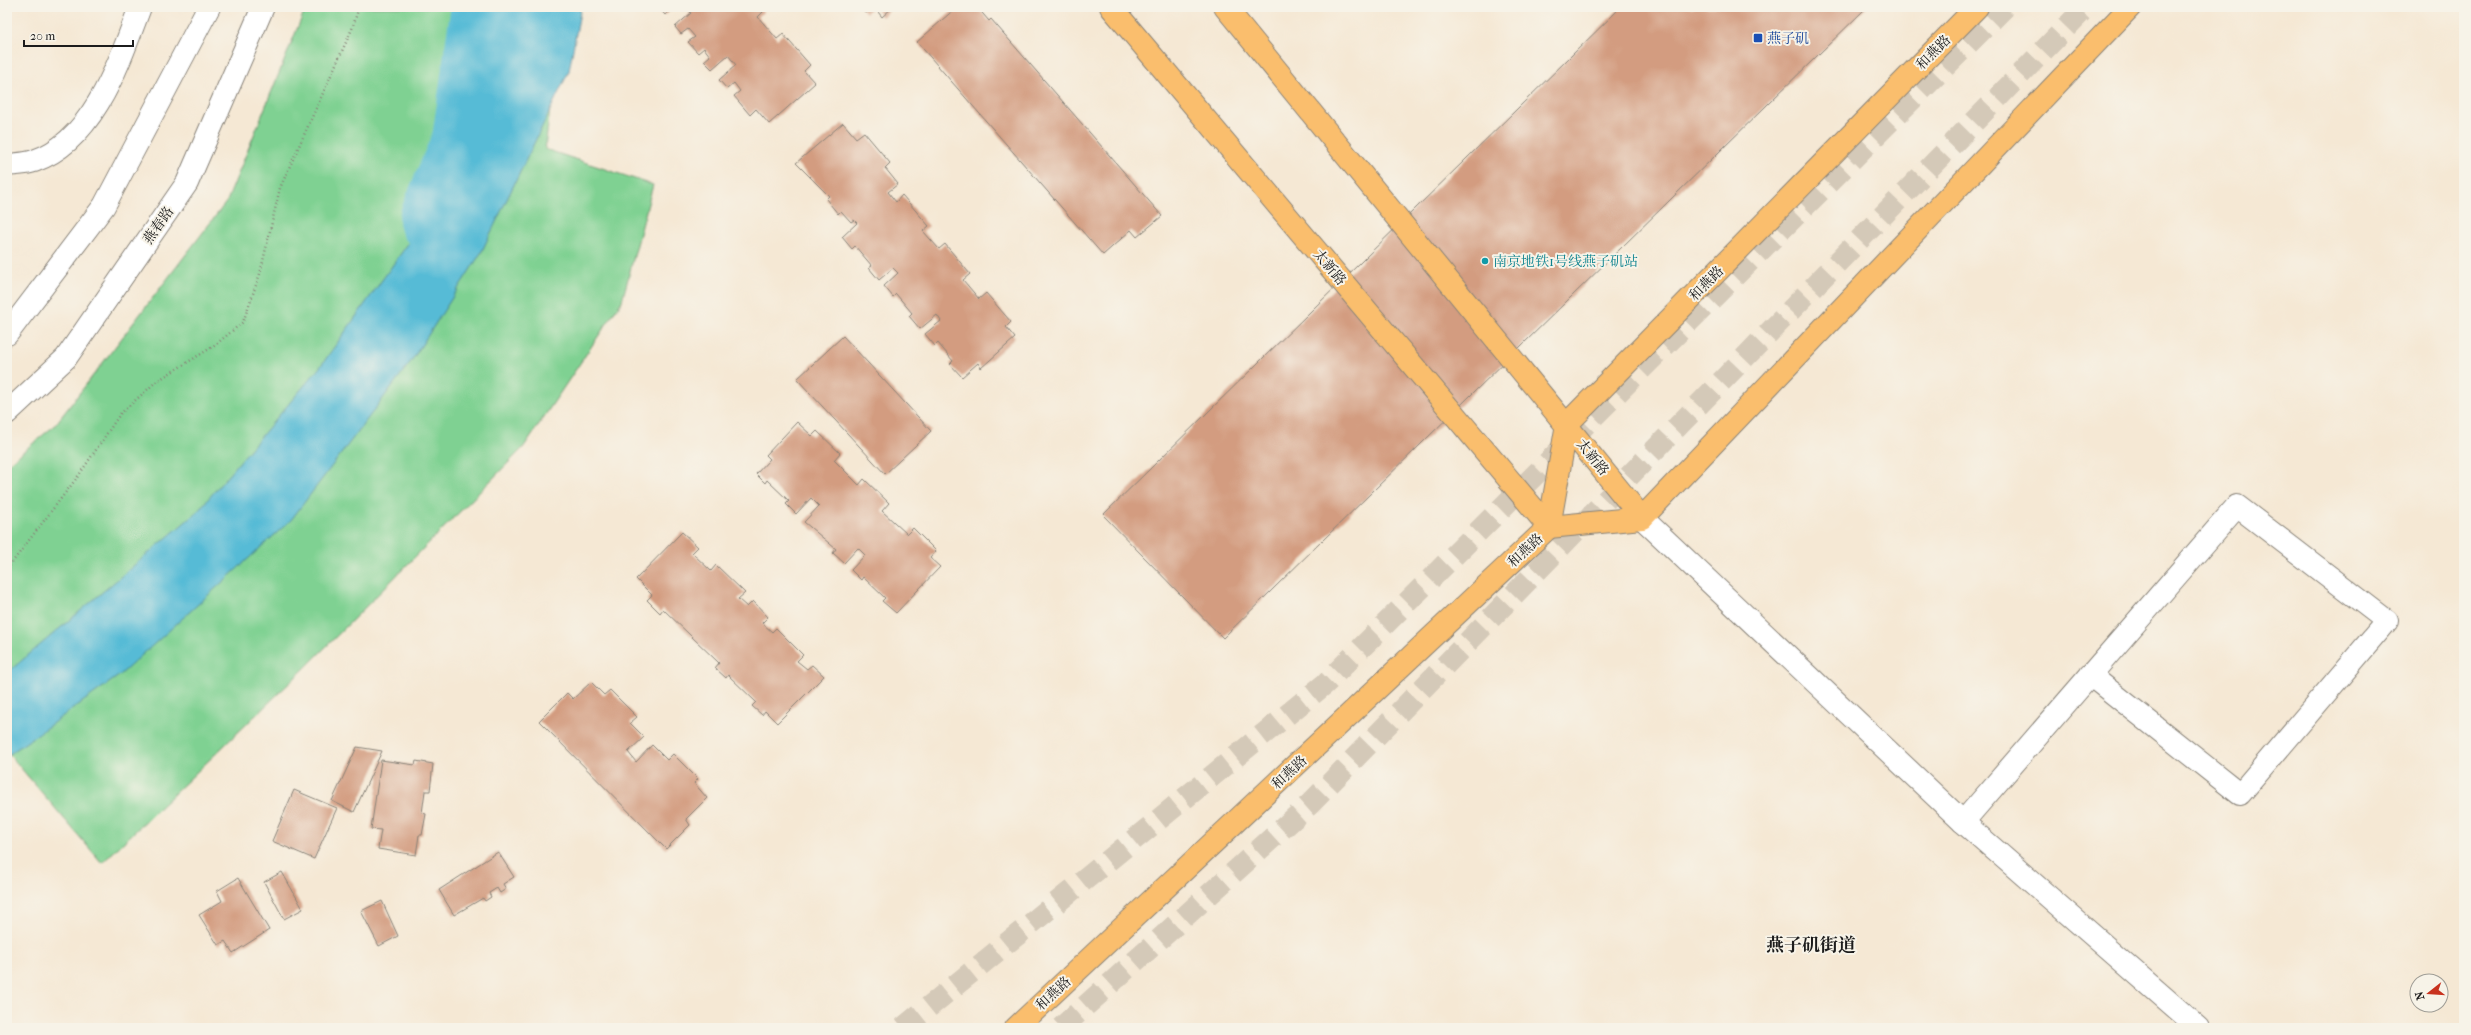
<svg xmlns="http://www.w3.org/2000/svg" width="2471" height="1035" viewBox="0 0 2471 1035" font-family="'IM FELL French Canon','Noto Serif SC',serif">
<rect width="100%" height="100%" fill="#f7f3e8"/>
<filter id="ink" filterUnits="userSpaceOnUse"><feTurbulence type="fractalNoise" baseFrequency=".025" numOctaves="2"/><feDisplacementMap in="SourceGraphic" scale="8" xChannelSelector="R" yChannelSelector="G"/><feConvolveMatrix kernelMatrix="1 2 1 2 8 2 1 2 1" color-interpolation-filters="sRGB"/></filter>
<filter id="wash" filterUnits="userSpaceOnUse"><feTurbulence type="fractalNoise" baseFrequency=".012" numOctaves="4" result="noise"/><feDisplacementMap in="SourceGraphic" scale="16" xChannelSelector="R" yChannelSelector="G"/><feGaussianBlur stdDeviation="0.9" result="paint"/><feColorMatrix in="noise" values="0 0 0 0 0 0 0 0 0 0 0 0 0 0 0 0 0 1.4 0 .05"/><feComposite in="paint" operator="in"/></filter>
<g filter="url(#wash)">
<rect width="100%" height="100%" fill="#f5e8d4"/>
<polygon fill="#7fd192" stroke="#4e7657" points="306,7 563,7 545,149 653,185 622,301 523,448 304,669 102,863 7,752 7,465 55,425 227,201"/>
<polygon fill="#57bbd6" stroke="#3a6c79" points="509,7 581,7 569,71 481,253 412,360 291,520 120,675 7,756 7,673 197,512 320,367 427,217 484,97"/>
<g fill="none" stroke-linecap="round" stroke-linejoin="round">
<polyline stroke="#57bbd6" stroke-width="66" points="432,220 465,140 484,7"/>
</g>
<g id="blocks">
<g fill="#d39c80">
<polygon points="658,7 675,7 665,15"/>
<polygon points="686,7 759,7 763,12 758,17 777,39 783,34 810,65 804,71 815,83 769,124 756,109 750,115 734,96 740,91 734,83 727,89 719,80 736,65 728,55 712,69 704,61 710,56 704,48 698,53 688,42 695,37 688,29 681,34 675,27 691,13"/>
<polygon points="861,7 873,7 866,13"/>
<polygon points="874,7 893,7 882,17"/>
<polygon points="957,7 977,7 989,21 991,19 1162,216 1137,237 1131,230 1103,255 917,42"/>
<polygon points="1621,7 1867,7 1223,638 1103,515"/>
<polygon points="843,123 856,138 864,132 890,163 885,168 898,184 888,192 896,202 902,195 929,226 923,231 939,249 945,244 970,274 963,280 979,299 986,293 1011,322 1006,327 1015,338 981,368 978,363 962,377 950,364 953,361 938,343 935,346 925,334 941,321 937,315 920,329 909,316 912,313 896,294 893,297 884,286 898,273 893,268 879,280 869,268 872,266 855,246 852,249 842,237 857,223 854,220 851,222 841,211 838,214 826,199 829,196 796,163"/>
<polygon points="843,336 931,431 885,474 797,379"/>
<polygon points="797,422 812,436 817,431 840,453 834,460 859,485 864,479 889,503 882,511 907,534 913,528 936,551 930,558 940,567 896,613 882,601 885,598 863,577 861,580 851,570 865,555 858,548 844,563 833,553 836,549 804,522 819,506 811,498 796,514 786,504 789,501 767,480 765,483 756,474 770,459 766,455"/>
<polygon points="682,532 698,547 692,553 711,571 716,565 745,593 738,599 747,607 753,601 768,617 762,623 772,632 776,628 803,655 797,661 807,669 812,665 824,676 777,723 765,711 762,715 752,706 756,702 728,675 726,678 715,668 719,663 663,609 660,613 647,600 652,595 636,579"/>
<polygon points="591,682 604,695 610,690 637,717 630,723 644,737 628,752 636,762 652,745 667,760 673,754 698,779 694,783 707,798 686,819 690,825 666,849 539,721 567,693 573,699"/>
<polygon points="357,747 382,751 354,812 332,801"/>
<polygon points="381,760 415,765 416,761 433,764 430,791 425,791 422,813 426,814 422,835 419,835 416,855 378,849 381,830 371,829"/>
<polygon points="294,790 337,808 314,859 272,841"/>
<polygon points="498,852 514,877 503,884 506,889 500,893 497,888 489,893 491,897 485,901 483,898 454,915 439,890"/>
<polygon points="282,872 303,909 284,919 264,882"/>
<polygon points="238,878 269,930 233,953 225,941 218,945 199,915 222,901 217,891"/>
<polygon points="382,901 398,936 379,946 361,911"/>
</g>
</g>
</g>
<g filter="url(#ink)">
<use href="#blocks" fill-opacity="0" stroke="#888278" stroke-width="1"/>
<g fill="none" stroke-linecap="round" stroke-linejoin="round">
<g stroke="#d4c9b8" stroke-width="22" stroke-dasharray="22 11" stroke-linecap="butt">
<polyline points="903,1028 1325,684 2005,7"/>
<polyline points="1061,1028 1311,803 2086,7"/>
</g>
<g stroke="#888278" stroke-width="24">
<g id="minor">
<path d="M7,165C16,164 26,164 34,161C94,141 120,60 140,7"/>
<polyline points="7,334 104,206 209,7"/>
<polyline points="7,413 66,358 187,183 263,7"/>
<polyline points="1642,518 1963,822 2199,1028"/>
<polyline points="1963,822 2237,506 2387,621 2240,794 2090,675"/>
</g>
</g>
<g stroke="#888278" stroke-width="24">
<g id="major">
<polyline points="1111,7 1549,527"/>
<polyline points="1225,7 1642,518"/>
<polyline points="1549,527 1642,518 2130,7"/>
<polyline points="1016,1028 1549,527 1567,424 1977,7"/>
</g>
</g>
<polyline stroke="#888278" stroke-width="2.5" stroke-dasharray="1 3" stroke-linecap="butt" points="7,569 79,475 120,414 157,381 214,346 243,322 260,274 280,188 352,29 359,7"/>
<use href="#minor" stroke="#fff" stroke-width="22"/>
<use href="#major" stroke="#fabe6d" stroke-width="22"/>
</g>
</g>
<rect fill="#1a4fb4" stroke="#f7f3e8" stroke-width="1.5" x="1753" y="33" width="10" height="10" rx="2"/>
<circle fill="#0f9aa8" stroke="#f7f3e8" stroke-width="1.5" cx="1485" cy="261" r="4"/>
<g text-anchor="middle" stroke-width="4" stroke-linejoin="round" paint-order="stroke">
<g font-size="14" fill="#164399" stroke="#f7f3e8" text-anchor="start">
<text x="1767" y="43">燕子矶</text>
</g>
<g font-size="14" fill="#1c1c1c" stroke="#f7f3e8">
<text transform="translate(1933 52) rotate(-45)" y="5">和燕路</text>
<text transform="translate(158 225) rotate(-55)" y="5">燕春路</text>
<text transform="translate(1330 267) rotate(50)" y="5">太新路</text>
<text transform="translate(1706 283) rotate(-45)" y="5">和燕路</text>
<text transform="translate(1593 457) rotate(51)" y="5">太新路</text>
<text transform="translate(1525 550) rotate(-43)" y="5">和燕路</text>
<text transform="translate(1289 772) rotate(-43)" y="5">和燕路</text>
<text transform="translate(1053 993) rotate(-43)" y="5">和燕路</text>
</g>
<g font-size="14" fill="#0d838f" stroke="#f7f3e8" text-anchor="start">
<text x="1493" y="266">南京地铁1号线燕子矶站</text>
</g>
<g font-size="18" font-weight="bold" fill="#1c1c1c" stroke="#f7f3e8">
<text x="1811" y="951">燕子矶街道</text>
</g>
</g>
<rect width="2471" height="1035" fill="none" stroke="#f7f3e8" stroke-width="24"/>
<g transform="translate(2429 993) rotate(253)"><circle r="19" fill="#f7f3e8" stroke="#9f9d96"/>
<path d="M0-3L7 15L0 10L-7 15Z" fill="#c8321e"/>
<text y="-6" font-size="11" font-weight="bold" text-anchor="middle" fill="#1c1c1c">N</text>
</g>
<path d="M24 40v6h109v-6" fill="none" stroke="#1c1c1c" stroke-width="2"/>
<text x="30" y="40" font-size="12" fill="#1c1c1c" stroke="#f7f3e8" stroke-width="3" paint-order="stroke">20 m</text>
</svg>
